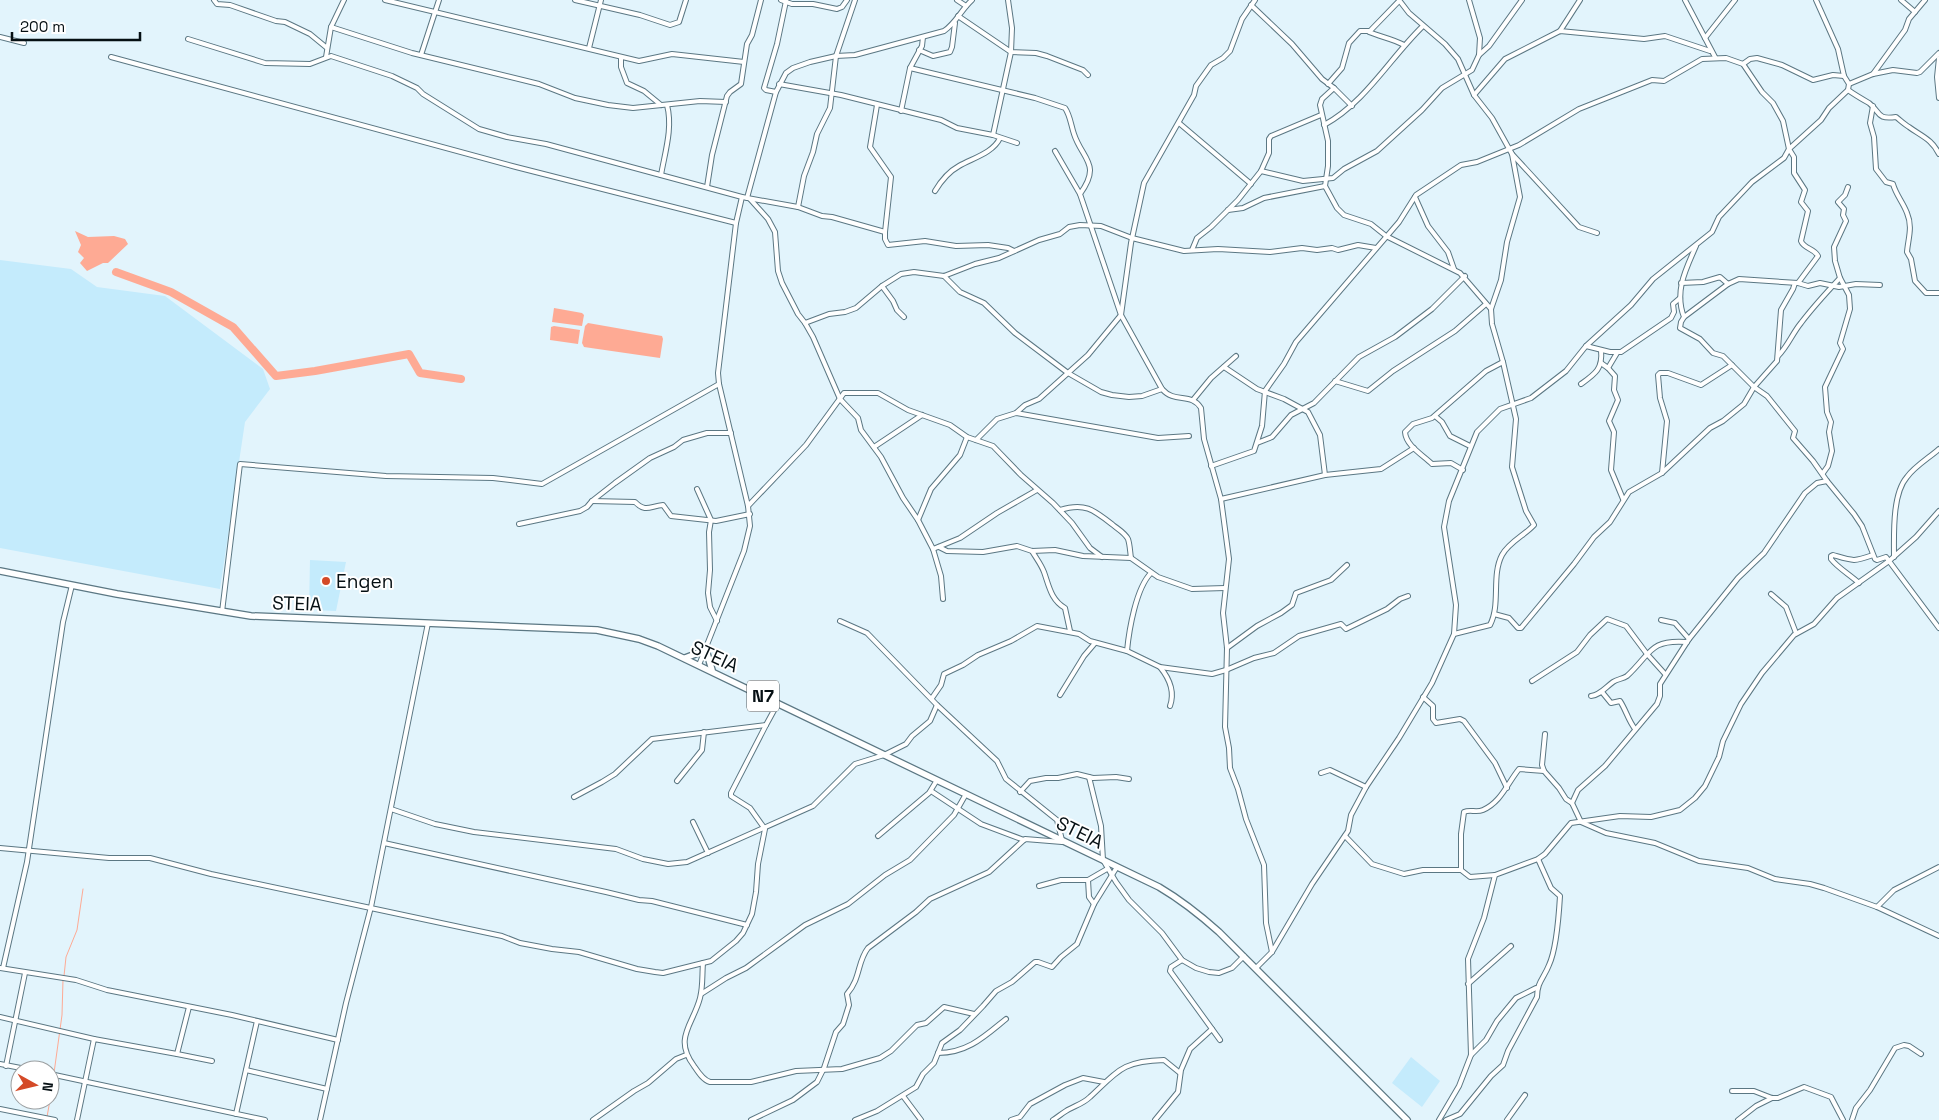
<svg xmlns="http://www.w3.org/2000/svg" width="1939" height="1120" viewBox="0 0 1939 1120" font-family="'Space Grotesk',sans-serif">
<rect width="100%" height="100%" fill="#e2f4fc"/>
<g fill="#c4ebfc">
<polygon points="0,260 71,269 97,287 165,296 263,369 270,389 245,422 220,589 0,548"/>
<polygon points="310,560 346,562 336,611 309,610"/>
<polygon points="1411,1057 1440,1081 1422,1107 1392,1083"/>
</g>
<g fill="#feaa94">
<polygon points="75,231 88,237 114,236 125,239 128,244 108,263 103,263 87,271 80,263 84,258 78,252 81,245"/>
<polygon points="554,308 582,313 584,315 582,326 552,322"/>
<polygon points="588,323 662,336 663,339 660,358 584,347 582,343 585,326"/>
<polygon points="554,326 580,330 578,344 550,340 551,327"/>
</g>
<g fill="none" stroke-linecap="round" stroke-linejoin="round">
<g stroke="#feaa94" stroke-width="1">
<polyline points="64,976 66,957 77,930 83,889"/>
<polyline points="54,1073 62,1015 63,980"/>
<polyline points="50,1098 54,1077"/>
<polyline points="47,1117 50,1100"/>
</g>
<polyline stroke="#feaa94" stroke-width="8" points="116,272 171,292 233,327 276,376 315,371 409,354 420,373 461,379"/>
<g stroke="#5b7783" stroke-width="6">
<g id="minor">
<polyline points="214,0 217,4 230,5 276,21 285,22 310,34 327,48"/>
<polyline points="385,0 639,61 672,54 744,62"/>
<polyline points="575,0 640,15 670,25 679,22 686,0"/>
<polyline points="781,0 792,4 813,4 837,9 842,7 847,0"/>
<polyline points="957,0 966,6"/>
<path d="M1399,0L1409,13L1445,44L1458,59L1474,95L1492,118L1512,154L1520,197L1507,242L1501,280L1491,309L1492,324L1503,362L1516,419L1512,467L1526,511L1534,525C1525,535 1509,542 1502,555C1491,576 1501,604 1490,625L1454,634"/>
<polyline points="1685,0 1715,57"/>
<polyline points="1901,0 1915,12"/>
<polyline points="1251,5 1292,44 1322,79 1334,88 1322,99 1320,105 1328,141 1328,166 1325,186 1337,208 1344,215 1371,224 1386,236 1460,273 1491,309"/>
<polyline points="958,16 1011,52 1036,53 1047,56 1083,70 1088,75"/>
<polyline points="331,27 412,53 539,84 575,98 608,105 633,108 700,101 726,102"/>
<polyline points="1560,31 1580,0"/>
<path d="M1369,32C1381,37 1393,39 1404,45"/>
<polyline points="0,37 24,43"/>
<polyline points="1705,38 1735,0"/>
<polyline points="188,39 265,63 310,64 331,56 392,76 417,88 423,94 479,129 507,137 546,144 742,197 798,207 822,216 832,217 885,232"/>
<polyline points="589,48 601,0"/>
<polyline points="919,50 933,56 950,52 952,47 955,23"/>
<polyline points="421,55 439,0"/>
<polyline points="1479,55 1489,46 1522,0"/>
<polyline points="111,57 516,167 736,223"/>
<polyline points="326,57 331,27 344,0"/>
<polyline points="621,58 621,67 627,83 644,91 661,105"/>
<polyline points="1939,58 1937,77 1939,98"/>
<polyline points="1743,64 1750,59 1757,58 1782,65 1813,80 1833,75 1844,76"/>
<path d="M910,68L1035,98L1065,108C1070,115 1071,125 1074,134C1082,159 1102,164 1080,194L1121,315L1162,389C1175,404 1191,392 1201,408L1204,439L1221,499L1229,559L1223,613L1227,648L1225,727L1229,748L1230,768L1238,789L1246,819L1264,865L1266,923L1272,952"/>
<polyline points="1873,74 1905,30 1909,19 1925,0"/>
<polyline points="779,84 841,95 941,120 957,128 993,135 1011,52 1012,28 1008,0"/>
<polyline points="1328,84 1342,68 1349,43 1360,31 1370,31 1399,1"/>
<polyline points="1849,84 1873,74 1893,70 1917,73 1920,72 1939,53"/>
<polyline points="1334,88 1352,106"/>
<path d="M1848,90C1855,95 1862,99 1869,103C1881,112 1876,120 1896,117C1900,120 1904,124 1909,127C1921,136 1932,139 1939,154"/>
<polyline points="776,92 766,90 764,88 777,44 786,1"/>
<polyline points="1474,95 1505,59 1560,31 1644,39 1665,36 1710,51"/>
<polyline points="877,105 870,147 891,177 885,232 885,239 888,245 925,241 956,246 988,245 1008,248 1014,251"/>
<path d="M1873,106L1870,123L1874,137L1876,169L1886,182L1893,184C1896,195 1903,202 1907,213C1913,227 1908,239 1907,252L1911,259L1915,281L1926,293H1939"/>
<polyline points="901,111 910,68 922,46 923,37"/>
<polyline points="1179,123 1251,184"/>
<path d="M1324,125C1366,102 1389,59 1423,26"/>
<polyline points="993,135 1017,143"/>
<polyline points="1055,151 1080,194"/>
<polyline points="1512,154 1579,227 1597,233"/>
<polyline points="1261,171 1303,181 1333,178 1344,169 1377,151 1422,110 1442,88 1472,70 1479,55 1480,38 1469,0"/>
<path d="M661,175C665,152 673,128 667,105"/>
<polyline points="707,187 712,155 727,96 730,92 741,84 747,44 752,35 761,0"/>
<path d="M935,191C941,181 948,172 959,166C973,158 993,153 1000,138"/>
<polyline points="1415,197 1428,226 1448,252 1454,269"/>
<path d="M747,198L776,92L786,73L793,68L810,62L836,56L855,55L944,31C956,23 961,10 972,0"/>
<polyline points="750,199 768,219 775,232 778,271 782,283 798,314 805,323 813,337 840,399 858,418 861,430 881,457 903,498 918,520 933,549 941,576 943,599"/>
<polyline points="798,207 804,176 813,152 817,134 830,108 836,56 855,0"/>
<polyline points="1228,210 1243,208 1264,198 1325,186"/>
<path d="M1696,246C1686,269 1674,291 1684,317L1681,322L1680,328L1700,339L1713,353L1723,356L1754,387L1767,396L1795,431L1793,438L1813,461L1827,481L1854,514L1862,526L1875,559L1877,560L1886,557L1939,628"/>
<polyline points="1192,250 1197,238 1211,227 1238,200 1261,171 1269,153 1269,139 1271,136 1321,115"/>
<polyline points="944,276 960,292 984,303 1015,333 1068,373 1101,392 1112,395 1129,397 1142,396 1162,389"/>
<polyline points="1681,283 1703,282 1720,277 1728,284 1739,279 1798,283 1808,286 1820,283 1839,287 1856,284 1880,285"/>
<polyline points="882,286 893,301 897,310 904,317"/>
<polyline points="1684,317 1728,284"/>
<polyline points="805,323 829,314 845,312 856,308 882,286 901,274 914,272 944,276 975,264 999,258 1039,240 1060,234 1069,227 1080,225 1101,226 1132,238 1184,251 1218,249 1270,252 1302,248 1317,250 1332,248 1338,250 1358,245 1376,248"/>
<polyline points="1586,346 1610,352 1621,352 1671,318 1674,312 1673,304 1680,298"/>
<path d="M1778,356C1788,346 1792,334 1801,323C1813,307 1826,293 1840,278"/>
<polyline points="1601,363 1608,368 1617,353"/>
<polyline points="1224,367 1257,389 1284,399 1308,412 1320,435 1325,475"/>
<polyline points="1608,368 1615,376 1614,390 1618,400 1609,421 1614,432 1611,470 1623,499"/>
<polyline points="1335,381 1368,391 1393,371 1455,331 1486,304"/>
<path d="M1581,384C1595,374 1603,369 1601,350"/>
<polyline points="1193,400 1211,378 1236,356"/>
<polyline points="1016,413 1158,438 1189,436"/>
<polyline points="1435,416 1442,422 1450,436 1470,446"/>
<polyline points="976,440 997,419 1016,413 1025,405 1039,399 1088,355 1121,315 1131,243 1144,183 1194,95 1196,86 1211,65 1223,58 1230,51 1242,19 1255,0"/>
<polyline points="1257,443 1272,437 1291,415 1314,403 1359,357 1395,337 1432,309 1465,276"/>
<polyline points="874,447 922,415"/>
<path d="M1211,466L1254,451L1262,426L1265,391L1284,364L1296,342L1399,222L1416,195L1461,165L1477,162L1519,145L1579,109L1652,80L1664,81L1702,59L1726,58L1743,64L1762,92L1773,103L1783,121L1789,149L1794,157V173L1805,190L1801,202L1808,211L1801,241C1804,249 1814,248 1818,256L1798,283"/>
<path d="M1463,470L1451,463L1432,464C1423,455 1406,446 1405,432L1413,424L1432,418L1486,371L1503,362"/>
<polyline points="1662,473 1667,421 1660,398 1658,375 1660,373 1668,373 1701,385 1732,365"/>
<polyline points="1823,473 1828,466 1832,451 1829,432 1831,422 1827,412 1825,387 1843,349 1840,343 1850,309 1849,295 1840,278 1835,261 1834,247 1846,221 1843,215 1844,209 1838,202 1845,195 1848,187"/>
<polyline points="697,489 711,520 709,532 710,570 708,593 710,607 717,621"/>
<polyline points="1221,499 1325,475 1381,469 1414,448"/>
<path d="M592,501L635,502C646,513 650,506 663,505L671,516L716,521L750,514"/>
<polyline points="748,506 806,445 844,393 878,393 908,410 950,425 967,437 993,446 1021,475 1053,503 1072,523 1090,548 1102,557"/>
<path d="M1060,510C1085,502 1094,510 1113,525C1118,529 1125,533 1128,539C1130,545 1130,552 1131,558L1158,577L1192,589L1225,588"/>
<polyline points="918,520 931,489 960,455 967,437"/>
<polyline points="519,524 580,511 587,507 592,501 615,483 650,458 674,447 683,440 707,433 731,433"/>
<polyline points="939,547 947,551 983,552 1017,546 1032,551 1055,550 1083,556 1131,558"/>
<polyline points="933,549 960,538 997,513 1037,490"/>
<path d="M1032,551C1036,558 1041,564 1044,572C1049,586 1051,600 1065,608L1070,631"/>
<path d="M1894,557C1894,535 1892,494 1907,477C1915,466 1929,458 1939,449"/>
<path d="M1859,583C1849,574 1838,568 1831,559V556L1833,555C1853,561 1853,562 1873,555"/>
<polyline points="1771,594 1786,607 1796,633"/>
<polyline points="222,612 240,464 386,476 493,478 542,484 719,384"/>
<polyline points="1494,614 1509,618 1518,628 1521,628 1574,564 1594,537 1610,522 1629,492 1662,473 1710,428 1723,421 1744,404 1754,387 1777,361 1781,310 1793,289 1795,283"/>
<polyline points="1661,620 1675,623 1689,639"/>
<polyline points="840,621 867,633 937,705 997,761 1006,779 1057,820 1062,840"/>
<polyline points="1227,648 1257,626 1281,613 1292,605 1296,593 1331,580 1347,565"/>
<path d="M1127,651C1129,630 1136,588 1151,573"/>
<polyline points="699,665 744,551 750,526 748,506 719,384 718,373 736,223 742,197"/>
<path d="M1160,667C1169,678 1175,692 1170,706"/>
<polyline points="1532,681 1577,652 1590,635 1607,619 1626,626 1647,654 1665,674"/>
<path d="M1602,692L1611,703L1620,701C1626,710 1628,720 1635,729"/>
<polyline points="1060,695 1084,656 1095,643"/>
<path d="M1591,696C1600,695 1605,688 1613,682C1617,679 1623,679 1627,676C1651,654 1649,639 1687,642"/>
<polyline points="1423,697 1433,706 1433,719 1436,723 1460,719 1464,721 1495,763 1507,788"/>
<polyline points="932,698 941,685 944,674 963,665 978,655 1011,641 1037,626 1079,634 1090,641 1127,651 1160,667 1212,674 1226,670 1254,658 1274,653 1299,636 1341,624 1346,629 1387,609 1400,599 1408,596"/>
<polyline points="1545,734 1542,765 1544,771 1559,788 1566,799 1572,803 1581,822 1606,833 1655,843 1699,861 1748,868 1775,879 1810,884 1824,888 1877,907 1939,936"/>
<polyline points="1321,773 1330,770 1366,787"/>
<polyline points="1089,777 1101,826 1103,860 1116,882 1129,900 1162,933 1182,960 1196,968 1209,972 1219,973 1232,968 1244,956"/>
<polyline points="677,781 702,750 704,732"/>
<polyline points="931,791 981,824 1024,840"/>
<polyline points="1020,792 1030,781 1046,778 1058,778 1077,774 1093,778 1116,777 1129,779"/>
<polyline points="574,797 602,782 615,774 652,739 766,725 778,703"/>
<polyline points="1572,803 1578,790 1605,766 1657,704 1660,696 1660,684 1689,639 1738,578 1764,553 1805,493 1817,483 1827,481"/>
<polyline points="391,809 435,824 474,832 616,849 643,859 668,864 687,862 813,806 855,764 884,755 906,744 912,736 930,721 937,705"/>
<polyline points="693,822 708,853"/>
<polyline points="878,836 929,793 937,780"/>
<polyline points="1345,836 1372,864 1404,874 1423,870 1461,870 1470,877 1495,875"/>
<polyline points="384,843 606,892 639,900 652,901 747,925"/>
<polyline points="0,848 109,858 150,858 211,874 502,936 520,943 552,949 579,952 637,969 655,972 663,973 711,961 736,941 743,933 752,914 756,892 758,864 765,829 750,808 731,796 731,793 766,725"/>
<path d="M1461,870V834L1464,812C1470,809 1476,813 1483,810C1501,802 1507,784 1519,769L1544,771"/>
<polyline points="1088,880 1089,897 1094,904"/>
<polyline points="1039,886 1061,880 1088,880 1107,869"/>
<polyline points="1877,907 1894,890 1939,867"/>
<polyline points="1182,960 1171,967 1170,971 1220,1040"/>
<path d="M703,963C702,975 703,987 700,998C693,1025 673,1038 694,1066C698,1072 703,1080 710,1082H751L796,1071L842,1069L880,1058L891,1051L917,1025L926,1023L944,1007L974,1014"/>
<polyline points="0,968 76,980 107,990 232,1015 338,1040"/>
<polyline points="3,968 27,862 63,622 72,585"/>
<polyline points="1256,968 1272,952 1312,884 1348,831 1351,815 1366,787 1399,738 1432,683 1454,634 1456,605 1444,527 1449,501 1477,432 1500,409 1531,398 1566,371 1586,346 1631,305 1653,279 1712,232 1719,217 1752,182 1784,158 1789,149 1821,120 1829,108 1848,90 1849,84 1844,76 1838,49 1816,0"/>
<polyline points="1468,984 1511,946"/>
<polyline points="701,994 726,978 746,968 805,925 848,904 885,875 910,860 954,815 966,794"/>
<polyline points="0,1017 94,1039"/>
<path d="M938,1053C968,1053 985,1036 1006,1019"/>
<polyline points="177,1054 212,1061"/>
<polyline points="1471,1055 1486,1040 1497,1021 1516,998 1536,988"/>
<polyline points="0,1064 31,1070"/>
<polyline points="6,1066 25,973"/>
<polyline points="246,1070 327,1089"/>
<polyline points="50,1074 265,1120"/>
<polyline points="1732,1091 1754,1091 1772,1098 1778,1098 1804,1087 1831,1097 1843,1120"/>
<polyline points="903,1096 921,1120"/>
<polyline points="0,1109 55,1120"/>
<polyline points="236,1114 257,1021"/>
<polyline points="77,1120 94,1039 177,1054 189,1007"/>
<polyline points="320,1120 346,1003 371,907 428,623"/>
<polyline points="593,1120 634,1091 648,1083 676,1059 686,1055"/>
<path d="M751,1120L793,1100L817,1082L824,1068L836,1032L843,1024L849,1005L847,994C861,978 857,962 868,948L916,912L930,899L989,872L1025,839L1062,842"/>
<polyline points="855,1120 877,1111 916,1087 923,1074 934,1063 942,1043 960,1030 983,1006 996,991 1012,982 1035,962 1038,962 1052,967 1061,957 1077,944 1094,904 1117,867"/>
<polyline points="1011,1120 1020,1117 1030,1104 1065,1085 1083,1078 1104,1082"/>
<path d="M1053,1120C1058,1117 1061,1114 1066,1111C1074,1106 1083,1104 1090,1097C1118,1071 1122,1061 1164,1060L1180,1073"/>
<polyline points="1155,1120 1178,1092 1181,1070 1190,1049 1212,1029"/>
<polyline points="1439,1120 1459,1086 1471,1055 1468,959 1484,918 1495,875 1538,859 1545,854 1571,823 1620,816 1651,817 1680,810 1695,798 1705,786 1719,757 1723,741 1741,704 1762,673 1794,635 1814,624 1837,598 1889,561 1916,537 1939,511"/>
<path d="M1446,1120L1460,1114L1491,1076L1503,1065L1508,1051L1537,997C1537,982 1544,978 1549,965C1556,950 1559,913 1560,896L1551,888L1538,859"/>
<polyline points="1507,1120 1525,1095"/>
<polyline points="1738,1120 1756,1106 1772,1098"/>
<polyline points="1852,1120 1856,1108 1870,1090 1895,1048 1904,1045 1909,1046 1921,1054"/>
</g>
</g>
<g stroke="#5b7783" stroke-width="8">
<g id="primary">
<path d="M0,571L117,594L251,616L597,630L639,639L658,646L1159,887C1181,900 1200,915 1219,932L1407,1120"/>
<polyline points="685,658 706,650 712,670"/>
</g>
</g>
<use href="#minor" stroke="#fff" stroke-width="4"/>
<use href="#primary" stroke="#fff" stroke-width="5.5"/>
</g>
<circle fill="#d44a28" stroke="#fff" stroke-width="2" cx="326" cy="581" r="5"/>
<g text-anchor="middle" stroke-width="4" stroke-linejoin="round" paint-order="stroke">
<rect fill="#fff" stroke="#50575a" stroke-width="1" x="747" y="680.5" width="32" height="31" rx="4"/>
<g font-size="18" font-weight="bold" fill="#050f13">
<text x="763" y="702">N7</text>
</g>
<g font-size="19" fill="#050f13" stroke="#fff" text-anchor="start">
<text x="336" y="588">Engen</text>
</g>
<g font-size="19" fill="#050f13" stroke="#fff">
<text transform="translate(297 603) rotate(2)" y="7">STEIA</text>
<text transform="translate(715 656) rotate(25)" y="7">STEIA</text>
<text transform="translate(1080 832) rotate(26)" y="7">STEIA</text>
</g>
</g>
<g transform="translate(35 1085) rotate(98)"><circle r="24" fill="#ffffff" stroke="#9b9fa1"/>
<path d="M0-4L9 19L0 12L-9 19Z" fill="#d44a28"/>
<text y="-8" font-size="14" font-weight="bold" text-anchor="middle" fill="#050f13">N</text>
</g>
<path d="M12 32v8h128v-8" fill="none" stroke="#050f13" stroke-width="2.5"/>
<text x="20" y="32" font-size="15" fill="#050f13" stroke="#ffffff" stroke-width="4" paint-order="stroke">200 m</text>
</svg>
